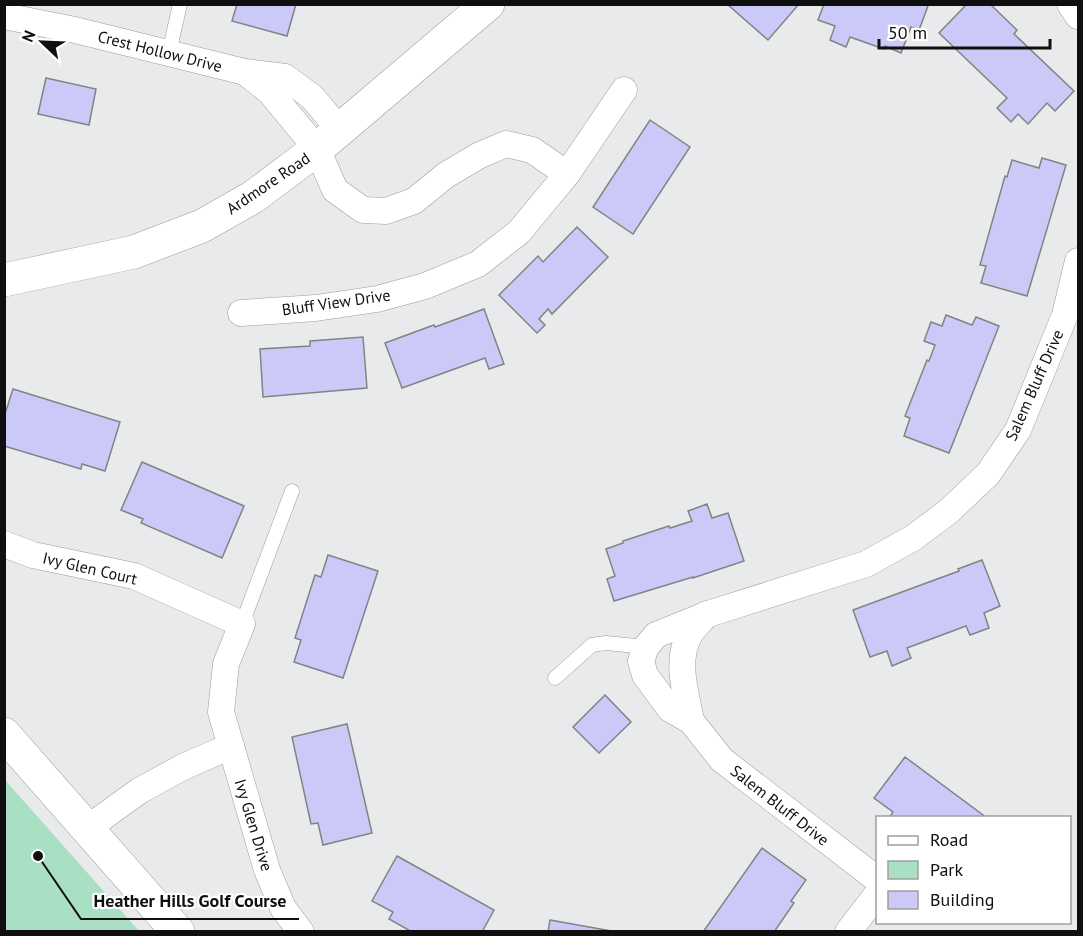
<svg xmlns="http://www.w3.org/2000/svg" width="1083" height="936" viewBox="0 0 1083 936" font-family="'PT Sans',sans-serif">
<rect width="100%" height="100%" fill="#e9eaeb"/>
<polygon fill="#a9e0c3" points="5,780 139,931 5,931"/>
<g fill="#cbc9f8" stroke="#838384" stroke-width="1.5">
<polygon points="237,4 296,4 287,36 232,21"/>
<polygon points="727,4 799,4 768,40"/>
<polygon points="824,4 923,4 928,6 919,30 911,27 901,53 885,46 884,49 850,37 846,47 830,40 835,26 818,20"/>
<polygon points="967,4 990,4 1017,30 1014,34 1074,91 1055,111 1047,103 1028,124 1018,114 1011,122 997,108 1007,98 939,33"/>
<polygon points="46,78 96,89 89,125 38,114"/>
<polygon points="650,120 690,147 633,234 593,207"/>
<polygon points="1042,158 1066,165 1027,296 981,283 986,266 980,265 1005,176 1007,177 1012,160 1039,168"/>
<polygon points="577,227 608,257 552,314 548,309 539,319 545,325 537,333 499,295 538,256 543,262"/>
<polygon points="484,309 504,364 489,369 485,358 402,388 385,343 434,325 435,327"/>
<polygon points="946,315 972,325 976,317 999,326 949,453 904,436 910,418 905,416 927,360 929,361 935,345 924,341 931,322 942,326"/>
<polygon points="363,337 367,388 263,397 260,349 310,346 310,341"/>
<polygon points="13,389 120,422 105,471 82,464 81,469 4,446 4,417"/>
<polygon points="142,462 244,506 222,558 141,523 143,519 121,510"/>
<polygon points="707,504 712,518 728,513 744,561 693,578 693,577 614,601 607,579 615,576 606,549 623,543 623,541 669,526 670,528 692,521 688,511"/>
<polygon points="328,555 378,571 343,678 294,662 301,640 295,638 315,575 321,577"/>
<polygon points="982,560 1000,606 984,613 989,628 970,635 966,626 907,648 911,658 892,666 887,651 870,657 853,610 959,571 958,569"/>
<polygon points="605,695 631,722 599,753 573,727"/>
<polygon points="347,724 372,833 323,845 318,823 311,824 292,737"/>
<polygon points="905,757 987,818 889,818 893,812 874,798"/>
<polygon points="762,848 806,880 791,901 794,903 774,932 703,932"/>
<polygon points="397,856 494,910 482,932 412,932 389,919 393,912 372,901"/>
<polygon points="550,920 617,932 548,932"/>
</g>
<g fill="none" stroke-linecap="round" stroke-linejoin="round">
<g stroke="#9c9c9d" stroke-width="15">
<g id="lane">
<polyline points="169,53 180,4"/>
<polyline points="242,624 292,491"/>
<polyline points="555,678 592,645 606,643 646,647"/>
</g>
</g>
<g stroke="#9c9c9d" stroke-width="27">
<g id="street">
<polyline points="1070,4 1078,16"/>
<polyline points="4,16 75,30 245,72 285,77 312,97 340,130"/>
<polyline points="245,72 270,92 317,149 335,190 363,210 386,211 414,201 446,175 480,155 506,144 532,150 567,174"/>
<polyline points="241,313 316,308 377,299 425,286 478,264 519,232 567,174 624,90"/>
<polyline points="4,544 33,555 134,576 242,624 226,664 221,712 267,870 283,908 301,932"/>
<path d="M691,721C686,692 674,660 691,632C696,626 702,620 707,614"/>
<polyline points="88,828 139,791 183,767 231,746"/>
<polyline points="878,880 722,760 691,721 670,709 645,675 641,661 646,647 656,635 708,614 866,564 913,538 949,511 988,474 1018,430 1065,315 1078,261"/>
<polyline points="848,932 878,893"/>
</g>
</g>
<g stroke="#9c9c9d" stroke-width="34">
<g id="secondary">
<polyline points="4,280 134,252 202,226 253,197 317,149 488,4"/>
<polyline points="4,734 178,932"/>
</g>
</g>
<use href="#lane" stroke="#fff" stroke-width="14"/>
<use href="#street" stroke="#fff" stroke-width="26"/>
<use href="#secondary" stroke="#fff" stroke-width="33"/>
</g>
<g text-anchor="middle" stroke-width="4.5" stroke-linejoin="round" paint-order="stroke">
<g font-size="16" fill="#0f0f10" stroke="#fff">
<text transform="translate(160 51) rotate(14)" y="6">Crest Hollow Drive</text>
<text transform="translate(268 183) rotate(-34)" y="6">Ardmore Road</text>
<text transform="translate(336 302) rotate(-8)" y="6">Bluff View Drive</text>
<text transform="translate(1034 385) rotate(-66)" y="6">Salem Bluff Drive</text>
<text transform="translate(90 568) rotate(13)" y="6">Ivy Glen Court</text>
<text transform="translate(780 805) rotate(38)" y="6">Salem Bluff Drive</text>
<text transform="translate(254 825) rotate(73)" y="6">Ivy Glen Drive</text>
</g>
</g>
<path fill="none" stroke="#0f0f10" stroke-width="2" d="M38 856L81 919H299"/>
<circle fill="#0f0f10" stroke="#fff" stroke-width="2" cx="38" cy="856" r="6"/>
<g font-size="18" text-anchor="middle" font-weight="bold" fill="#0f0f10" stroke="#fff" stroke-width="4.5" stroke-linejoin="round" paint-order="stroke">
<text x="190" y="907">Heather Hills Golf Course</text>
</g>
<rect width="1083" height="936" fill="none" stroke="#0f0f10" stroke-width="12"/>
<rect x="876" y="816" width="195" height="108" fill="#ffffff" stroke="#9f9f9f" stroke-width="1.5"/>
<rect x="888" y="836" width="30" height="9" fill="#ffffff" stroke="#9f9f9f" stroke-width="1.5"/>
<text x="930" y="846" font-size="18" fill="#0f0f10">Road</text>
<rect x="888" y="861" width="30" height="18" fill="#a9e0c3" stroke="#9f9f9f" stroke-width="1.5"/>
<text x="930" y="876" font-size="18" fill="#0f0f10">Park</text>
<rect x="888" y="891" width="30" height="18" fill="#cbc9f8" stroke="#9f9f9f" stroke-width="1.5"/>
<text x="930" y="906" font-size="18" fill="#0f0f10">Building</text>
<g transform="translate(42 42) rotate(293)" stroke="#ffffff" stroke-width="4.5" paint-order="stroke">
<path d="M0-4.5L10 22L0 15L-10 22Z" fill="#0f0f10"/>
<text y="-9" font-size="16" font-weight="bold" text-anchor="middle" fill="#0f0f10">N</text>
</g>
<path d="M879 39v9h171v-9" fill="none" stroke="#0f0f10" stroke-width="3"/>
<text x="888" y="39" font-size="18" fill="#0f0f10" stroke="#ffffff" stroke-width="4.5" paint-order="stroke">50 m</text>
</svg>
